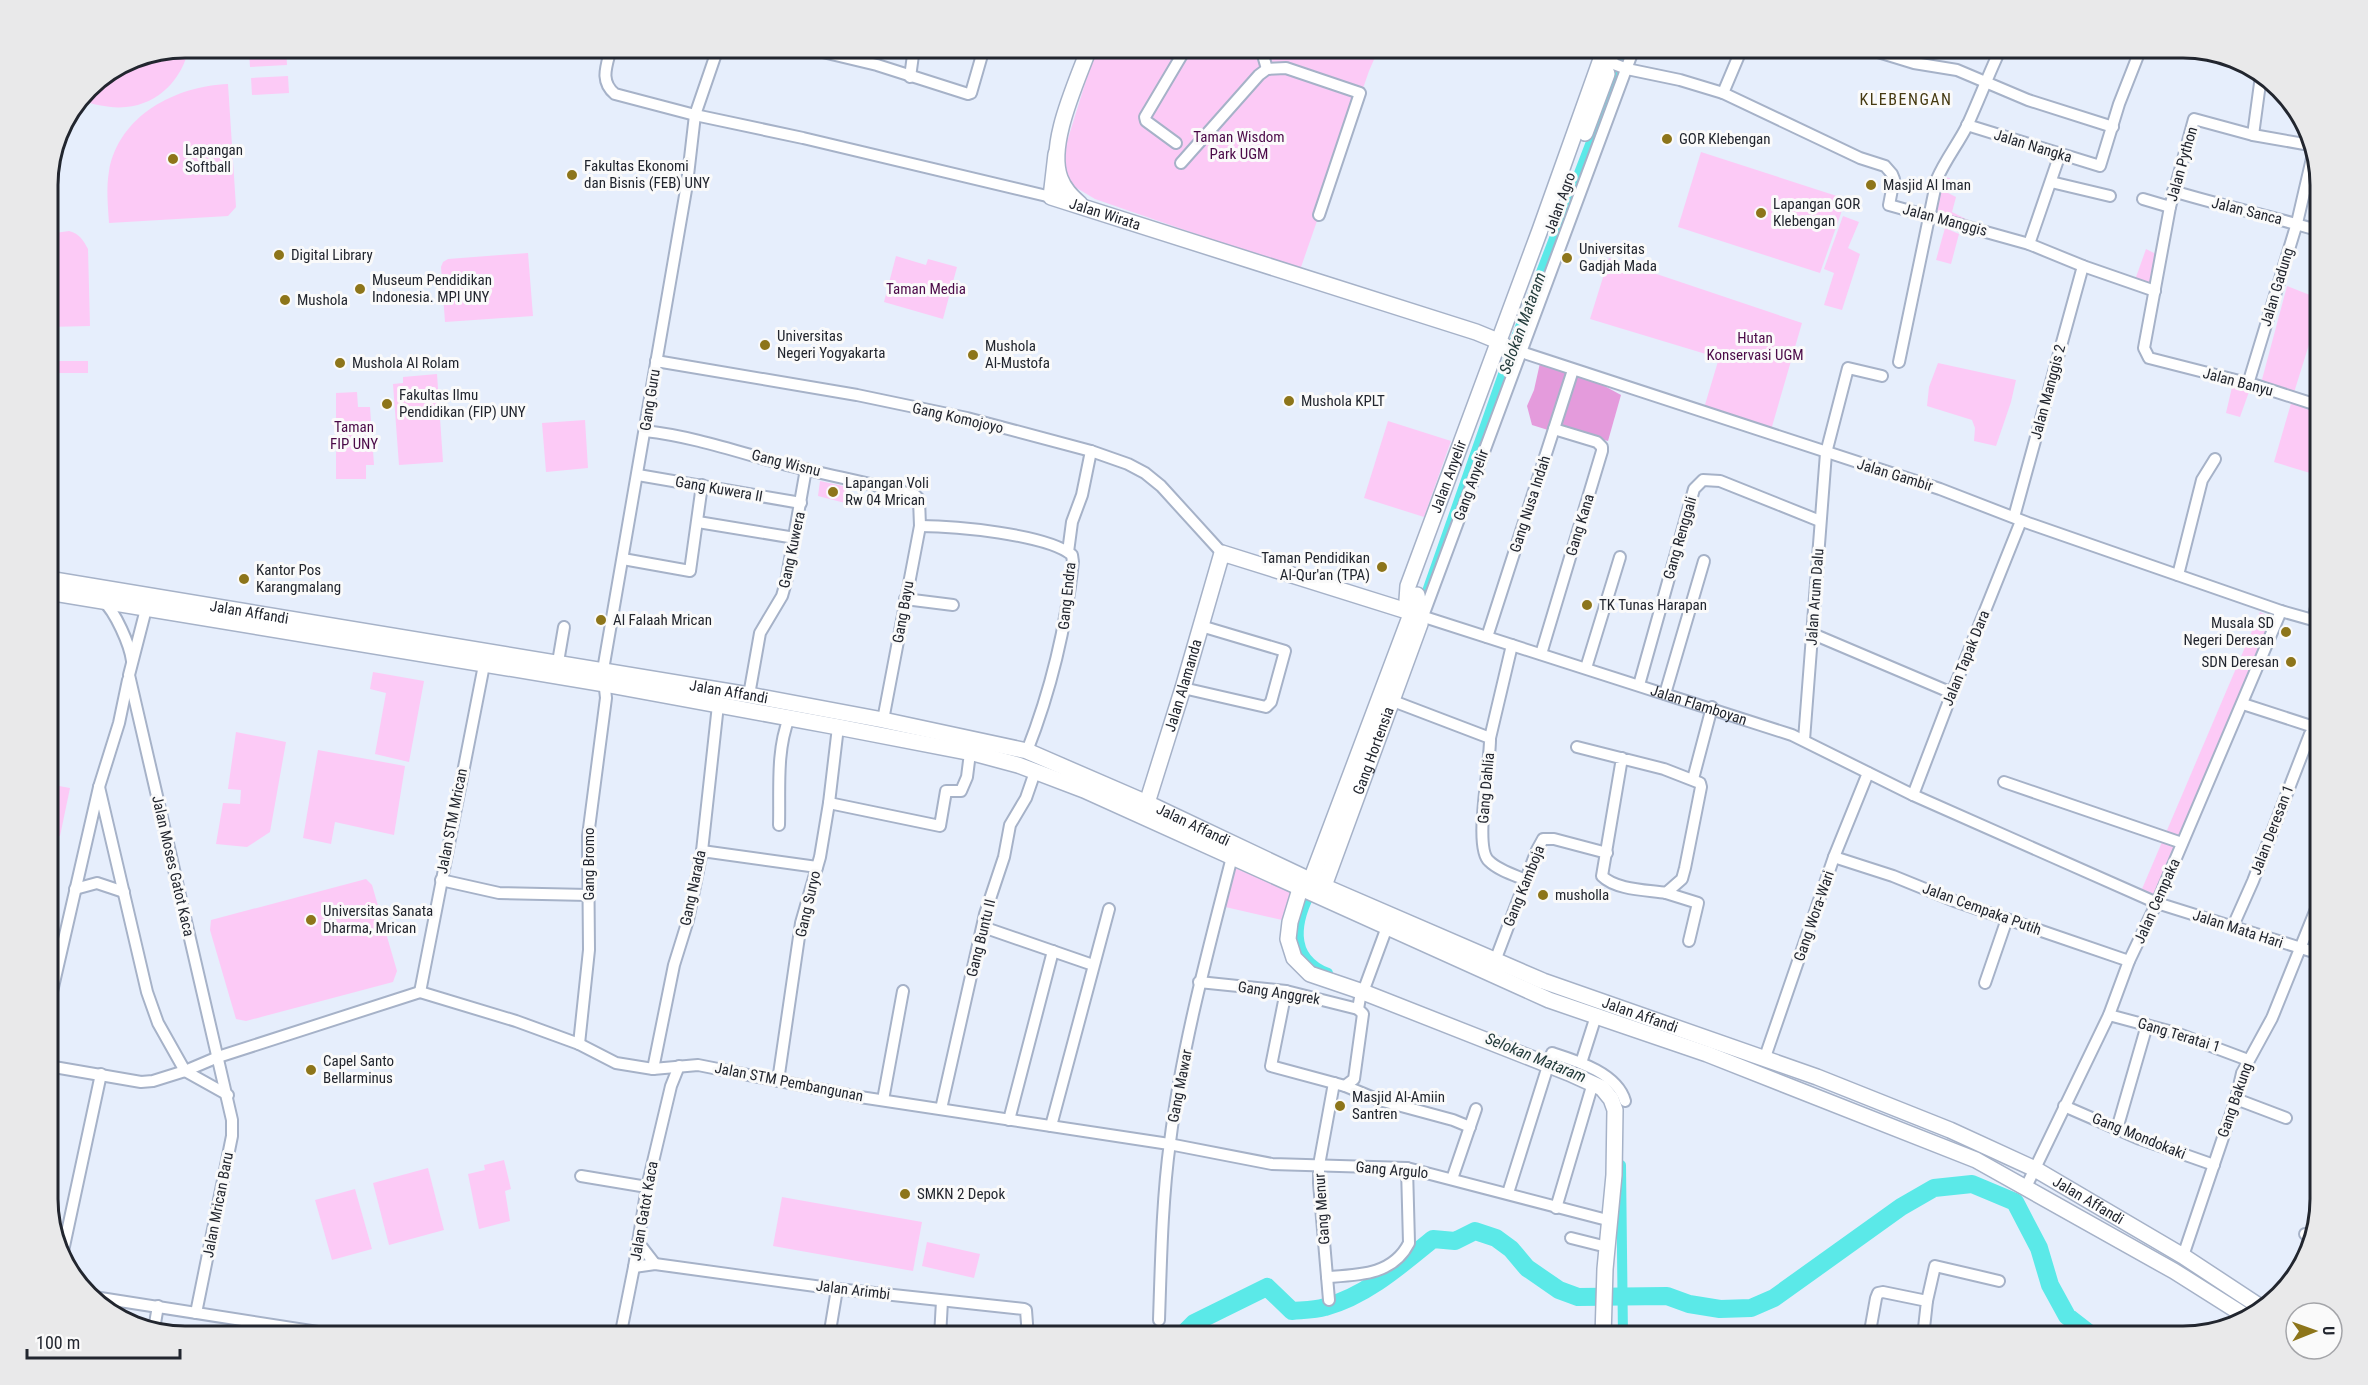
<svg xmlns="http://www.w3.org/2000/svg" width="2368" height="1385" viewBox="0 0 2368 1385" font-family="'Roboto Condensed',sans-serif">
<rect width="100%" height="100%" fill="#e6eefc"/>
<g fill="#fccaf6">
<path d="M189,48C182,79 159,104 126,107C111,109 95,104 80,101C103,66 149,50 189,48Z"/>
<polygon points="286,48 287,65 250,67 249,50"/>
<polygon points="1096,48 1379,48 1369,71 1300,270 1095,199 1065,181 1062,158"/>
<polygon points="288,76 289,93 252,95 251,78"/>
<path d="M228,84L236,207L228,216L109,223C108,206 106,188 109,171C119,115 176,86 228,84Z"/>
<polygon points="1701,152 1846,199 1820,273 1678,227"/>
<polygon points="1942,177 1950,178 1946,192 1956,197 1952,212 1968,220 1966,224 1931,213"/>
<polygon points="1843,216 1859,222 1848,248 1860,254 1842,310 1824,305 1834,273 1824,269"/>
<polygon points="1945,228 1959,234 1951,264 1936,260"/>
<path d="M69,231C80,234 83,240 88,249L90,326L48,327V234Z"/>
<polygon points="2146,249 2160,256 2154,285 2135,280"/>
<polygon points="528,253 533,316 445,322 441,267 443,262 448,259"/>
<polygon points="896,256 926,265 928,259 957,267 943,319 884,302"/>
<polygon points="1609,258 1802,323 1771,430 1704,408 1719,358 1590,319"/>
<polygon points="2287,286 2320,299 2320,309 2292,399 2320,407 2320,476 2274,462 2292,400 2260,387"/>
<rect x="48" y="361" width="40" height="12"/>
<polygon points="1938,363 2016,380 2011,402 1996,446 1974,441 1975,428 1972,420 1927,406 1929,387"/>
<polygon points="437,374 443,462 399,465 393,384 403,383 403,377"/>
<polygon points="2232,387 2250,389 2240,417 2226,413"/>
<polygon points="357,392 358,407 370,407 374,465 366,465 366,479 336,479 336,393"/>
<polygon points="585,420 588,468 546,472 542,423"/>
<polygon points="1388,421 1451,441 1424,517 1364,498"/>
<polygon points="820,481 848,487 845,503 818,496"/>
<polygon points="2260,612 2273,618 2156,895 2142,889"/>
<polygon points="373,672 424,681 409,762 375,754 386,693 370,689"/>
<polygon points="236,732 286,742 270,832 247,847 216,844 223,803 240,804 241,790 228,789"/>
<polygon points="318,750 405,766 394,835 335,822 331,844 303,838"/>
<polygon points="48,784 70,788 60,836 48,834"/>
<polygon points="1232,867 1303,896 1291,922 1221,906"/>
<polygon points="366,879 372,885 397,971 393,982 246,1021 236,1019 210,930 211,920"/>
<polygon points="504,1160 511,1189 505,1191 510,1221 479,1229 468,1174 485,1170 484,1165"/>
<polygon points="428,1168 444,1230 389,1245 373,1183"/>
<polygon points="355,1189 372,1249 332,1260 315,1200"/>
<polygon points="782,1197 922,1222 913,1271 773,1246"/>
<polygon points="927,1242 980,1254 974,1278 922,1266"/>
</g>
<g fill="#e49bdc">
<polygon points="1540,363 1567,373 1548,430 1532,425 1527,406 1534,390"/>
<polygon points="1577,371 1621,395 1608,441 1559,427"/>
</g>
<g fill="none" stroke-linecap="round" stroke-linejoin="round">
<g stroke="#5be9e8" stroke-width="10">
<polyline points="1425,597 1515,340 1627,48"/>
<path d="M1313,888C1296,919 1287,957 1328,973"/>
<polyline points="1621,1165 1623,1337"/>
</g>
<path stroke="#5be9e8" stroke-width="18" d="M1180,1337L1194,1323L1267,1287L1292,1311C1303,1310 1315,1310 1325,1307C1366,1296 1401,1265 1433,1239L1455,1241L1475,1231L1496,1238L1511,1249L1527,1268L1559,1290L1578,1297L1667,1296L1689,1304L1720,1309L1751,1308L1774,1298L1901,1207L1934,1188L1972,1184L2015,1202L2039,1248L2050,1285L2067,1316L2094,1337"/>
<g stroke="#a6b2c8" stroke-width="14">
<g id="street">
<path d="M611,48C607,65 599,81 615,94L695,115L803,138L1051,197"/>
<polyline points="806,48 877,65 968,94 971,93 984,48"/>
<polyline points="1261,48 1267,69"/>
<polyline points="1865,48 1914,63 1957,70 2028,100 2113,127"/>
<polyline points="1601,59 1627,69 1680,80 1723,93 1860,158 1885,166 1892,174 1894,179 1889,205 2029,244 2083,266 2155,291"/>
<polyline points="1611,63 1616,48"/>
<polyline points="910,77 914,48"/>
<polyline points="1723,93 1742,48"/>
<polyline points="1967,125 2100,166 2119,104 2141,48"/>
<polyline points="2253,135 2261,76"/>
<polyline points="1176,143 1146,121 1145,117 1186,48"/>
<polyline points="2310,145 2253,135 2194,119 2170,207 2144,348 2149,358 2255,385 2320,406"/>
<polyline points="1181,163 1259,75 1267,69 1286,68 1360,93 1319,215"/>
<polyline points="2051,182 2110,196"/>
<path d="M2173,191C2222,206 2271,216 2320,231"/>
<polyline points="2143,199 2170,207"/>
<polyline points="2029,244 2060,154"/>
<polyline points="1506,347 1940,489 2028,523 2281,611 2320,622"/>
<polyline points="656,361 857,395 967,418 1091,451 1128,464 1145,473 1161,486 1222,553"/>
<path d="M1899,362L1937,179C1945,160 1958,144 1967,126C1979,100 1989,73 2001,48"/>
<polyline points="2248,384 2297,223 2313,154"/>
<path d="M645,431C690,436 732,450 775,462C822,474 869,483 915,495L919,499L920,526L883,720"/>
<polyline points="638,475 801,503"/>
<polyline points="2014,517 2083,266"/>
<polyline points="698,522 795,538"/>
<path d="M920,526C954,526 1046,534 1072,555L1073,562C1066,628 1051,690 1027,751"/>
<polyline points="1068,552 1072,522 1082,495 1091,451"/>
<polyline points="623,559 690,571 702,485"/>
<polyline points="2178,575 2202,480 2215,459"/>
<polyline points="905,599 953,605"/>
<path d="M103,601C115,611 130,645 132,661"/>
<polyline points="146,609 129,675 232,1120 232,1136 196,1313"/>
<path id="s1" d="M1415,614L1792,735L1913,795L2157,903L2320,954"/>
<polyline points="1423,616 1634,48"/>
<polyline points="2313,620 2320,591"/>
<polyline points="1813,634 1952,693"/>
<polyline points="1487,637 1573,370"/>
<polyline points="1541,654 1602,451 1602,447 1597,442 1554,429"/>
<polyline points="558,662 564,627"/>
<polyline points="1586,668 1620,557"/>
<polyline points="1639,685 1694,489 1703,480 1720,481 1820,521"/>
<polyline points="1183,688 1266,707 1271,702 1285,651 1201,626"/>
<polyline points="1665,694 1704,561"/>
<polyline points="749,695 760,633 782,596 786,582 806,469"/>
<path d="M1393,701L1490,738C1491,762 1473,847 1489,861C1498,870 1514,875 1526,880"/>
<polyline points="2243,704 2320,729"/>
<polyline points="1490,738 1512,645"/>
<polyline points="1804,740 1826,453 1848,368 1882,376"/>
<path d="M1577,747L1664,769L1700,783L1701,787L1685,868L1682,879L1666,893C1647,890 1616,890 1602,876L1622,758"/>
<polyline points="1693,779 1712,707"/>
<polyline points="2004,782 2182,843"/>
<polyline points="99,787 147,992 158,1023 185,1071 218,1057 420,992"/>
<polyline points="1913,795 1952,693 2021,521"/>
<polyline points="829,803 940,826 946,791 961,791 967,777 970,753"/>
<path d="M779,825C780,790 776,751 789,718"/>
<polyline points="702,851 817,867"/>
<polyline points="1834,857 1893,876 1957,902 2129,961"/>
<polyline points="441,880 499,893 588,895"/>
<polyline points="75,889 97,883 124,892"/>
<polyline points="1666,893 1698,903 1689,941"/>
<polyline points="2233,926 2253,881 2310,734"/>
<polyline points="983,927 1093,965"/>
<polyline points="1495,961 1537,850 1543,839 1554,839 1607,853"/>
<polyline points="1199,982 1286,991 1358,1009"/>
<polyline points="1985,983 2007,919"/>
<polyline points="1286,991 1271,1066 1345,1086 1379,1100 1453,1120 1470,1127"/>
<polyline points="420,992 516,1021 579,1044 616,1063 653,1069 698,1065 860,1097 1169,1144 1272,1164 1407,1168 1611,1221"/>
<polyline points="420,992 485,660"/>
<polyline points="1363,992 1387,927"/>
<polyline points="48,1009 99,787 119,723 128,680"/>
<polyline points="2109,1015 2176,1033 2248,1060"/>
<polyline points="579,1044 589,950 588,836 606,698 603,670 687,184 695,115 718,48"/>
<polyline points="1764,1060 1834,857 1868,773"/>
<polyline points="1581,1063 1596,1016"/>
<polyline points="54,1067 141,1082 153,1081 185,1071 228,1095"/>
<polyline points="653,1069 674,965 688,920 702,851 718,705"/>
<polyline points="778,1081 801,923 820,857 829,803 838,727"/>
<polyline points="1345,1086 1354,1079 1363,1014 1358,1009 1361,992"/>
<polyline points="2236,1099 2286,1118"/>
<polyline points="883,1100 903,991"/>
<polyline points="2064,1106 2140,1139 2214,1165"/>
<polyline points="941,1109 985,914 1004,857 1010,825 1026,798 1035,772"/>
<polyline points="1009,1120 1053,951"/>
<polyline points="1051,1126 1109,909"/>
<polyline points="2117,1129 2147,1025"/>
<polyline points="581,1176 647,1187"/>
<polyline points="1452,1179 1476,1109"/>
<polyline points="2026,1187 2109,1015 2129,961 2159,898 2281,611"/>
<path d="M1508,1193L1552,1053C1577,1061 1617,1073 1625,1101"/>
<polyline points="1556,1208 1593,1083"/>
<polyline points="2305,1234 2310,1236"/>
<polyline points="1571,1238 1607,1247"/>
<polyline points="638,1242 655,1264"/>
<polyline points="63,1251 101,1074"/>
<polyline points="2183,1256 2236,1099 2242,1073 2272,1018 2320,899"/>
<polyline points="634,1267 655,1264 837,1289 1024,1309 1026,1310 1028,1337"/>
<path d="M1327,1277C1359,1275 1393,1275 1409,1243L1407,1168"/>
<polyline points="94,1297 350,1337"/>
<polyline points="1329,1300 1319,1183 1319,1165 1334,1083"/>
<polyline points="1927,1301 1935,1266 1999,1281"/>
<path d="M1159,1320C1161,1261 1162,1201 1170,1142C1182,1046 1208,951 1232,857"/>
<polyline points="154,1329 158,1306"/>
<polyline points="620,1337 634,1267 647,1187 671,1086 679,1066"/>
<polyline points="829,1337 837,1289"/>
<polyline points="940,1337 942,1301"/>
<polyline points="1869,1337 1876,1298 1878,1293 1883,1292 1927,1301 1923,1337"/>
</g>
</g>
<g stroke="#a6b2c8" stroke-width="18">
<g id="secondary">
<polyline points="1585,133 1607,74 1601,59"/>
<path id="s2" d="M1056,154L1051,197L1476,332L1498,341L1506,347"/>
<path d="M1080,204C1071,196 1064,189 1060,178C1047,144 1077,82 1089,48"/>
<path id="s3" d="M48,579L749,695L883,720L1027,751L1147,803L1316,883L1543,981L1817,1077L1950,1130L2035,1169L2183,1256L2262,1308"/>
<polyline points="48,592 605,684 838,727 977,754 1018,765 1084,790 1549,1000 1707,1054 1976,1160 2174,1271 2250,1319"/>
<path id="s4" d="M1147,803L1183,688L1222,553L1410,612"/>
<path id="s5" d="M1311,880L1410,617L1407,600L1408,586L1540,230L1605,48"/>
<path id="s6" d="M1324,886L1420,624L1421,616L1417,595"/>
<polyline points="1300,889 1290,922 1288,939 1294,958 1310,974 1363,992 1569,1073 1602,1088 1611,1099 1615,1110 1614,1175 1605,1269 1603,1337"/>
</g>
</g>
<use href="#street" stroke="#fff" stroke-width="10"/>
<use href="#secondary" stroke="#fff" stroke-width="15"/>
</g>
<g fill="#8d751a" stroke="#fafafa" stroke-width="2">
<circle cx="1667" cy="139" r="6"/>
<circle cx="173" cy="159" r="6"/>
<circle cx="572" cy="175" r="6"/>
<circle cx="1871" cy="185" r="6"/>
<circle cx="1761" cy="213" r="6"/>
<circle cx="279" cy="255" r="6"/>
<circle cx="1567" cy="258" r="6"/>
<circle cx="360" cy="289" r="6"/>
<circle cx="285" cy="300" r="6"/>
<circle cx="765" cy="345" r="6"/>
<circle cx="973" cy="355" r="6"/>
<circle cx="340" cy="363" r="6"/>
<circle cx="1289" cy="401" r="6"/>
<circle cx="387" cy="404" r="6"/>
<circle cx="833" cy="492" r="6"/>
<circle cx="1382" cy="567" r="6"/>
<circle cx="244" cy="579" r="6"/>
<circle cx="1587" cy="605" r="6"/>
<circle cx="601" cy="620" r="6"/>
<circle cx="2286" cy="632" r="6"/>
<circle cx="2291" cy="662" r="6"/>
<circle cx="1543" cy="895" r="6"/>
<circle cx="311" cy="920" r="6"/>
<circle cx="311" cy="1070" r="6"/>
<circle cx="1340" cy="1106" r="6"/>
<circle cx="905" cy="1194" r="6"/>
</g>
<g text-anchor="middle" stroke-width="6" stroke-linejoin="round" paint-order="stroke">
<g font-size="15" fill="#4b0a48" stroke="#fafafa">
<text x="1239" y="142">Taman Wisdom<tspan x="1239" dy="17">Park UGM</tspan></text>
<text x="926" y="294">Taman Media</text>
<text x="1755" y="343">Hutan<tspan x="1755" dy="17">Konservasi UGM</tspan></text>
<text x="354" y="432">Taman<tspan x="354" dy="17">FIP UNY</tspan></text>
</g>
<g font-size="15" fill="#22262f" stroke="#fafafa" text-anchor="start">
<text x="1679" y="144">GOR Klebengan</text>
<text x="185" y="155">Lapangan<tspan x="185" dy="17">Softball</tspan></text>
<text x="584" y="171">Fakultas Ekonomi<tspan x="584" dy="17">dan Bisnis (FEB) UNY</tspan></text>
<text x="1883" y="190">Masjid Al Iman</text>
<text x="1773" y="209">Lapangan GOR<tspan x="1773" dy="17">Klebengan</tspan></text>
<text x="1579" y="254">Universitas<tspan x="1579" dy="17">Gadjah Mada</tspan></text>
<text x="291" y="260">Digital Library</text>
<text x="372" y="285">Museum Pendidikan<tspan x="372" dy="17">Indonesia. MPI UNY</tspan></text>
<text x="297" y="305">Mushola</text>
<text x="777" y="341">Universitas<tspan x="777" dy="17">Negeri Yogyakarta</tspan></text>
<text x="985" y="351">Mushola<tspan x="985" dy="17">Al-Mustofa</tspan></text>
<text x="352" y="368">Mushola Al Rolam</text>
<text x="399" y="400">Fakultas Ilmu<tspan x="399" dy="17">Pendidikan (FIP) UNY</tspan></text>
<text x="1301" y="406">Mushola KPLT</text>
<text x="845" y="488">Lapangan Voli<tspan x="845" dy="17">Rw 04 Mrican</tspan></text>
<text x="1370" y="563" text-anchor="end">Taman Pendidikan<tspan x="1370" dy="17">Al-Qur'an (TPA)</tspan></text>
<text x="256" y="575">Kantor Pos<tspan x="256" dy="17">Karangmalang</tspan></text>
<text x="1599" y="610">TK Tunas Harapan</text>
<text x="613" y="625">Al Falaah Mrican</text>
<text x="2274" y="628" text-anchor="end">Musala SD<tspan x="2274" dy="17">Negeri Deresan</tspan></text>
<text x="2279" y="667" text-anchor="end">SDN Deresan</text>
<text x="1555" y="900">musholla</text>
<text x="323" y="916">Universitas Sanata<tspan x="323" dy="17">Dharma, Mrican</tspan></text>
<text x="323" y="1066">Capel Santo<tspan x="323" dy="17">Bellarminus</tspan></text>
<text x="1352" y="1102">Masjid Al-Amiin<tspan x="1352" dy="17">Santren</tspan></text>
<text x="917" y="1199">SMKN 2 Depok</text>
</g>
<g font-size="15" fill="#22262f" stroke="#fafafa">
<text transform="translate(2033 146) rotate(17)" y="5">Jalan Nangka</text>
<text transform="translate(2182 164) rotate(-74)" y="5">Jalan Python</text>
<text transform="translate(1560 203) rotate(-70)" y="5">Jalan Agro</text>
<text transform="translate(2247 211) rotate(14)" y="5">Jalan Sanca</text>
<text dy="5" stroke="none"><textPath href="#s2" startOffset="100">Jalan Wirata</textPath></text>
<text transform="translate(1945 220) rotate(15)" y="5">Jalan Manggis</text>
<text transform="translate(2277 287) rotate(-73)" y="5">Jalan Gadung</text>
<text transform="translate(2238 382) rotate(15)" y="5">Jalan Banyu</text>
<text transform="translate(2048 392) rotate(-75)" y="5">Jalan Manggis 2</text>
<text transform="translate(650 400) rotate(-81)" y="5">Gang Guru</text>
<text transform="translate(958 418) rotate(13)" y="5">Gang Komojoyo</text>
<text transform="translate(786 463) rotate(14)" y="5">Gang Wisnu</text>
<text transform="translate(1895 475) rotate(17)" y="5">Jalan Gambir</text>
<text dy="5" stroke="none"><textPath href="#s5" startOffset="429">Jalan Anyelir</textPath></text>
<text transform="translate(1471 485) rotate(-70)" y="5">Gang Anyelir</text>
<text transform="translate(719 489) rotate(10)" y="5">Gang Kuwera II</text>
<text transform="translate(1530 504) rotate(-72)" y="5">Gang Nusa Indah</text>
<text transform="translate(1580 525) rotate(-73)" y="5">Gang Kana</text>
<text transform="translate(1680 538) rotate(-74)" y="5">Gang Renggali</text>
<text transform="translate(792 550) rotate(-78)" y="5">Gang Kuwera</text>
<text transform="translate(1067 596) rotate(-84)" y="5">Gang Endra</text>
<text transform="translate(1815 597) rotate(-86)" y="5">Jalan Arum Dalu</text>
<text transform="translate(903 612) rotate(-80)" y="5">Gang Bayu</text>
<text dy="5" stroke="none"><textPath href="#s3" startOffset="204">Jalan Affandi</textPath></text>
<text transform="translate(1966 658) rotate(-68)" y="5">Jalan Tapak Dara</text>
<text dy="5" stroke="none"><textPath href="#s4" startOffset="123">Jalan Alamanda</textPath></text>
<text dy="5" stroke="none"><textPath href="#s3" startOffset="690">Jalan Affandi</textPath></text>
<text dy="5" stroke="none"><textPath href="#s1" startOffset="298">Jalan Flamboyan</textPath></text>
<text dy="5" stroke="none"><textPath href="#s6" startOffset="144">Gang Hortensia</textPath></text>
<text transform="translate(1486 788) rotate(-85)" y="5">Gang Dahlia</text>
<text transform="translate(452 821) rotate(-79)" y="5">Jalan STM Mrican</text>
<text dy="5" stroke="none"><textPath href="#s3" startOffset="1176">Jalan Affandi</textPath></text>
<text transform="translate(2272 830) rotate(-69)" y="5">Jalan Deresan 1</text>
<text transform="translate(589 864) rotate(-90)" y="5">Gang Bromo</text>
<text transform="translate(173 866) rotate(77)" y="5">Jalan Moses Gatot Kaca</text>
<text transform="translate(1524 886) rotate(-68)" y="5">Gang Kamboja</text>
<text transform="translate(693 888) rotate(-78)" y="5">Gang Narada</text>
<text transform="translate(2157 901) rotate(-66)" y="5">Jalan Cempaka</text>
<text transform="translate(808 904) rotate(-77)" y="5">Gang Suryo</text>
<text transform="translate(1982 909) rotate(20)" y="5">Jalan Cempaka Putih</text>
<text transform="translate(1814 916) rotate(-71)" y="5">Gang Wora-Wari</text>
<text transform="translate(2238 929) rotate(18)" y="5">Jalan Mata Hari</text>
<text transform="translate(981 938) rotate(-76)" y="5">Gang Buntu II</text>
<text transform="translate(1279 993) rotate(9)" y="5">Gang Anggrek</text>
<text dy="5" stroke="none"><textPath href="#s3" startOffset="1662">Jalan Affandi</textPath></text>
<text transform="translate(2179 1035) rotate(17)" y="5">Gang Teratai 1</text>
<text transform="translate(789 1082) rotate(11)" y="5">Jalan STM Pembangunan</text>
<text transform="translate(1180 1086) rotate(-79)" y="5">Gang Mawar</text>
<text transform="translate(2235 1100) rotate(-71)" y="5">Gang Bakung</text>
<text transform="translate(2139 1136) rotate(22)" y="5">Gang Mondokaki</text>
<text transform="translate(1392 1170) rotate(5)" y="5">Gang Argulo</text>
<text dy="5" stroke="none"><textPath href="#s3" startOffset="2148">Jalan Affandi</textPath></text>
<text transform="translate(218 1205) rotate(-79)" y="5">Jalan Mrican Baru</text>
<text transform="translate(1322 1209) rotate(-94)" y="5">Gang Menur</text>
<text transform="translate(644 1211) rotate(-80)" y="5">Jalan Gatot Kaca</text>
<text transform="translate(853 1290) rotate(7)" y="5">Jalan Arimbi</text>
</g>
<g font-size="16" letter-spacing="1.5" fill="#453910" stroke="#fafafa">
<text x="1906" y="105">KLEBENGAN</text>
</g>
<g font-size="16" font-style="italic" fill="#253d3d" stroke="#fafafa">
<text transform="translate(1522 323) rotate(-70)" y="6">Selokan Mataram</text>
<text transform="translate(1536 1057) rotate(22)" y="6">Selokan Mataram</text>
</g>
</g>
<path d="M0 0H2368V1385H0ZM185 58H2183A127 127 0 0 1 2310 185V1199A127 127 0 0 1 2183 1326H185A127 127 0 0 1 58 1199V185A127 127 0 0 1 185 58Z" fill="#e9e9ea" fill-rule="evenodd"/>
<path fill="none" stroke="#22262f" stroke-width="3" d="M185 58H2183A127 127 0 0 1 2310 185V1199A127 127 0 0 1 2183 1326H185A127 127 0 0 1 58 1199V185A127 127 0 0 1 185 58Z"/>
<g transform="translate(2314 1331) rotate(89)"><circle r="28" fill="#fafafa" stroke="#a4a5a9" stroke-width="1.5"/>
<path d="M0-4.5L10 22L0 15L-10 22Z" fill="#8d751a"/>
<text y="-9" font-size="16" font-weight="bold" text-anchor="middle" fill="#22262f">U</text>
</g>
<path d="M27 1349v9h153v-9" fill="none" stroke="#22262f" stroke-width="3"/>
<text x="36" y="1349" font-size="18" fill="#22262f" stroke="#fafafa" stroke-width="4.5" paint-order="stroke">100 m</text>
</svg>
